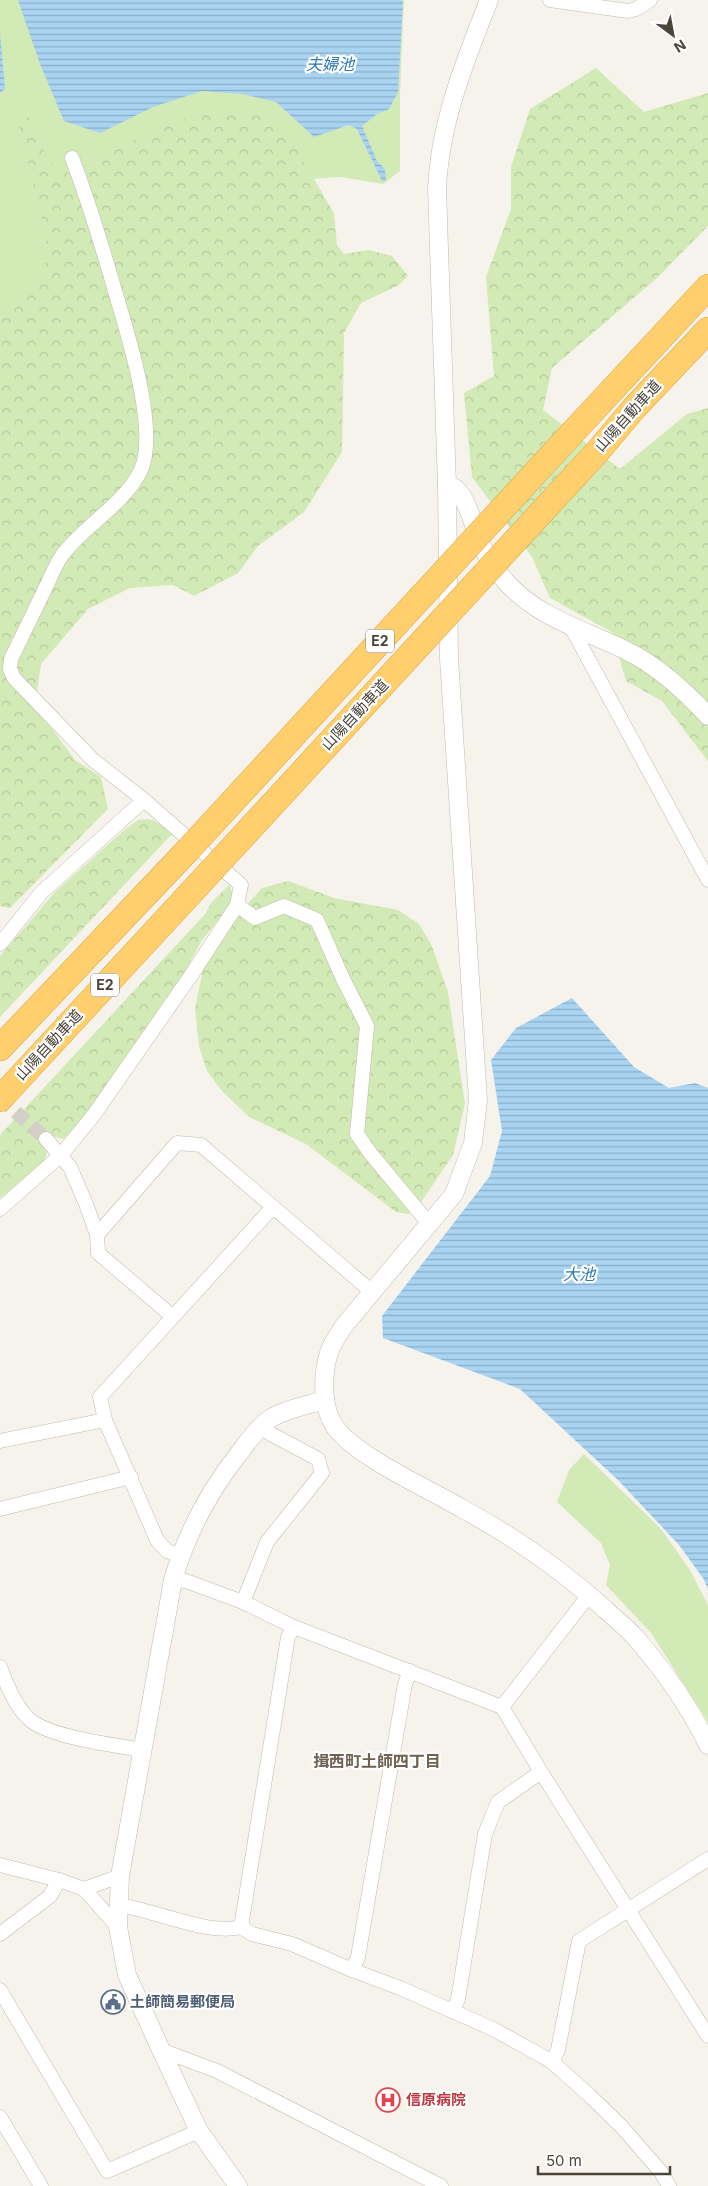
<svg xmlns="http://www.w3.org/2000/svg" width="708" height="2186" viewBox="0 0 708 2186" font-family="Inter,'Noto Sans JP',sans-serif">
<defs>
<pattern id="forest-crowns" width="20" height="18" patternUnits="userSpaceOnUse" patternTransform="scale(1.25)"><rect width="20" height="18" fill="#d2eab5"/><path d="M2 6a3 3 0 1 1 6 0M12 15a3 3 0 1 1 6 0" fill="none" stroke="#b6ca9c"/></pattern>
<pattern id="water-rules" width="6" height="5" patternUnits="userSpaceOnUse" patternTransform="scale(1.25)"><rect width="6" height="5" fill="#a9d4f2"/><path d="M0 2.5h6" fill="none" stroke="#8caec5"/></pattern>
</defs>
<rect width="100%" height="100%" fill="#f6f3ec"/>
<g fill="#d2eab5">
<polygon points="0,0 404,0 400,94 400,171 383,184 341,177 313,179 100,228 0,356"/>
<polygon points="584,1454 661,1529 690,1570 708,1605 708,1722 651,1633 606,1585 610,1565 601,1543 557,1502 569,1470"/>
</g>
<g fill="url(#forest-crowns)">
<polygon points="596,68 644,112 708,93 708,226 657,278 552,368 543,410 620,469 687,414 708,408 708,761 662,701 626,681 612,632 550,598 532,557 472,477 464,393 494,376 486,277 511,209 511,167 530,109"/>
<polygon points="226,110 259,115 291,140 334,213 337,245 344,254 369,250 392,256 408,276 399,285 361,303 344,333 342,452 304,512 258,546 238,573 194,596 173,585 130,588 88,609 41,664 37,691 47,722 75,760 101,777 108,809 10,908 0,906 0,307 28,291 48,259 45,233 18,121 30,117 49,162 68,173 109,153 161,124"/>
<polygon points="147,819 153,820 173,833 0,1017 0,956 55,892 123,831 138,820"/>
<polygon points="288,881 334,898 398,910 419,924 432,946 448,992 465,1104 453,1155 417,1208 408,1214 396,1212 306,1144 249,1117 222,1091 207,1071 199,1046 195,1008 203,970 228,925 262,888"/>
<polygon points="229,885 233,894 231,904 202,940 181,979 108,1084 74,1131 63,1139 52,1136 44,1161 0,1198 0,1135 206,913 211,903"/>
</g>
<g fill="url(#water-rules)">
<polygon points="18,0 401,0 403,2 398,92 389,109 377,114 362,126 377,161 385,169 386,181 382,181 357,129 349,125 314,137 276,102 243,94 202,91 153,107 100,133 64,121 40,64"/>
<polygon points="0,32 5,89 0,93"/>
<polygon points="572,998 634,1067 669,1088 695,1083 708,1088 708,1589 703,1578 679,1545 619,1481 520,1389 383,1338 382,1316 490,1176 502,1131 491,1060 516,1028"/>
</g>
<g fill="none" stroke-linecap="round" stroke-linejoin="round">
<polyline stroke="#d4d0c8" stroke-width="14" stroke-dasharray="14 7" stroke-linecap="butt" points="0,1098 46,1139"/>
<g stroke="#c2bbae" stroke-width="15">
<g id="minor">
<polyline points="550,0 628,11 636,9 650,0"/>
<polyline points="571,627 708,880"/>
<polyline points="237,905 255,918 284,906 317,920 343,979 367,1026 357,1134 371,1154 430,1225"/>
<polyline points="0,944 42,892 144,800"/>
<polyline points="46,1139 70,1167 86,1204 97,1235"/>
<path d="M0,1209L61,1155L93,1116L192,974L237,905L241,885L144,800L93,760L14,678L10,669L11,659C22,636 33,614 44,591C50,579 55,565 63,554C86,524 122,506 140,472C160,433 127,332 115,291C102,246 89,202 72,158"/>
<polyline points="172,1316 98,1253 97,1235 177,1143 201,1145 372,1292"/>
<polyline points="0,1441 105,1420"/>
<polyline points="0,1509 131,1477"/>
<polyline points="180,1555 167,1551 157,1540 105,1420 100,1397 273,1207"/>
<polyline points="173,1580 186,1581 243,1602 294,1627 502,1707 541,1772 708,2036"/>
<polyline points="243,1602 267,1542 322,1473 318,1459 269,1433 262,1425"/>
<path d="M0,1667C7,1685 14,1704 28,1718C46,1737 115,1745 142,1750"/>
<polyline points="502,1707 589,1595"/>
<polyline points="0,1865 59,1880 84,1889 120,1876"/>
<polyline points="84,1889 118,1927"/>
<path d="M118,1905C152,1909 208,1936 241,1927L252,1934L292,1944L352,1970L400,1988L493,2029L542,2056L552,2062L589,2095L622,2127L661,2172L669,2186"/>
<polyline points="241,1927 288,1637 294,1627"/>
<polyline points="0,1934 50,1896 59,1880"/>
<polyline points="352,1970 358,1957 405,1684 410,1671"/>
<polyline points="0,1990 107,2171 199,2131"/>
<polyline points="453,2011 458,1999 485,1834 498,1802 541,1772"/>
<polyline points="161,2050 217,2071 441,2186"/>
<polyline points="552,2062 558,2050 579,1941 708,1859"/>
<polyline points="0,2117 41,2186"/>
</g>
</g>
<g stroke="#c2bbae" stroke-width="19">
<g id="tertiary">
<path d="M489,0C465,61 440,122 437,189L447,485L449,659L478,1100L473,1143L454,1194L343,1327C339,1334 333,1342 330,1350C322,1372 321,1407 335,1427C357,1457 427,1488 461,1508C513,1536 563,1571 606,1610C615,1619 626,1627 634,1636C663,1669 689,1706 708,1745"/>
<path d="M447,485C450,486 455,487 457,490C468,500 474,528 480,542C486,556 496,571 507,583C539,618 584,630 625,650C657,665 684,690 708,716"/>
<path d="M238,2186L199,2131L161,2050L127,1975L118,1927L120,1876L173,1580C187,1532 209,1491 240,1452C249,1440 258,1427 271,1418C286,1409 308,1405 325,1400"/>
</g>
</g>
<g stroke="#e0a43c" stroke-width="26">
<g id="motorway">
<polyline points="574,431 708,287"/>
<polyline points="598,451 635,407 708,330"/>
<polyline points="0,1048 186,852"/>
<polyline points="0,1099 211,871"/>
</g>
</g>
<use href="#minor" stroke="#fff" stroke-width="14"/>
<use href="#tertiary" stroke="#fff" stroke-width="18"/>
<use href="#motorway" stroke="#ffcf6e" stroke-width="25"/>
<g stroke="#e0a43c" stroke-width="26" stroke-linecap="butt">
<g id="motorway-bridge">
<polyline points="186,852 574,431"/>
<polyline points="211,871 598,451"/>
</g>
</g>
<use href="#motorway-bridge" stroke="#ffcf6e" stroke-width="25"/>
</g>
<defs>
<g id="civic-ring" transform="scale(1.25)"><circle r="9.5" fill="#fff" stroke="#5c6f8a" stroke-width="1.5"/><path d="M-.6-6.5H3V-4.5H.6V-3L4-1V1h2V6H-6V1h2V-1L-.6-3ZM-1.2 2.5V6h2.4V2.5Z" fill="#5c6f8a"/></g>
<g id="hospital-ring" transform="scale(1.25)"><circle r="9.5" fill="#fff" stroke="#e0444e" stroke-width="1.5"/><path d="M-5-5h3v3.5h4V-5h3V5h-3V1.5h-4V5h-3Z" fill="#e0444e"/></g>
</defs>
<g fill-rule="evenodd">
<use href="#civic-ring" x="113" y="2002"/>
<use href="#hospital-ring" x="388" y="2100"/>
</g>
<g text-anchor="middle" stroke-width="4.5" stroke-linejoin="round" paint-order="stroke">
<g fill="#fff" stroke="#817c74" stroke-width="1">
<rect x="366" y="629.5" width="28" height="23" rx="4"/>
<rect x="91" y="973.5" width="28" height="23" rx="4"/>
</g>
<g font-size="14" font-weight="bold" fill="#4b4439">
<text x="380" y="646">E2</text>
<text x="105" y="990">E2</text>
</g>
<g font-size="15" fill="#4b4439" stroke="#fff">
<text transform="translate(628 416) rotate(-48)" y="5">山陽自動車道</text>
<text transform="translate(355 715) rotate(-47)" y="5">山陽自動車道</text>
<text transform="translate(49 1045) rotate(-47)" y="5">山陽自動車道</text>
</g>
<g font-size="15" font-weight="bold" fill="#4e5e75" stroke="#fff" text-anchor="start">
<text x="130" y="2007">土師簡易郵便局</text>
</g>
<g font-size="15" font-weight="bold" fill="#be3a42" stroke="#fff" text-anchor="start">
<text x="406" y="2105">信原病院</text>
</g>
<g font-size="16" font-style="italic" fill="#2e7ab2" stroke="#fff">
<text x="330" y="70">夫婦池</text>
<text x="579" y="1280">大池</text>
</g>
<g font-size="16" font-weight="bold" fill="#6e6250" stroke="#fff">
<text x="377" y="1767">揖西町土師四丁目</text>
</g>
</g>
<g transform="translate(673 35) rotate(148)" stroke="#ffffff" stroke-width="4" paint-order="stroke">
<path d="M0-4L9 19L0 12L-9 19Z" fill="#4b4439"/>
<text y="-8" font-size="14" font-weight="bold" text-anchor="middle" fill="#4b4439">N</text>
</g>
<path d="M538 2166v8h132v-8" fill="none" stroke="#4b4439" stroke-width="2.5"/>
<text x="546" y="2166" font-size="15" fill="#4b4439" stroke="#ffffff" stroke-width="4" paint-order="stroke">50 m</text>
</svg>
